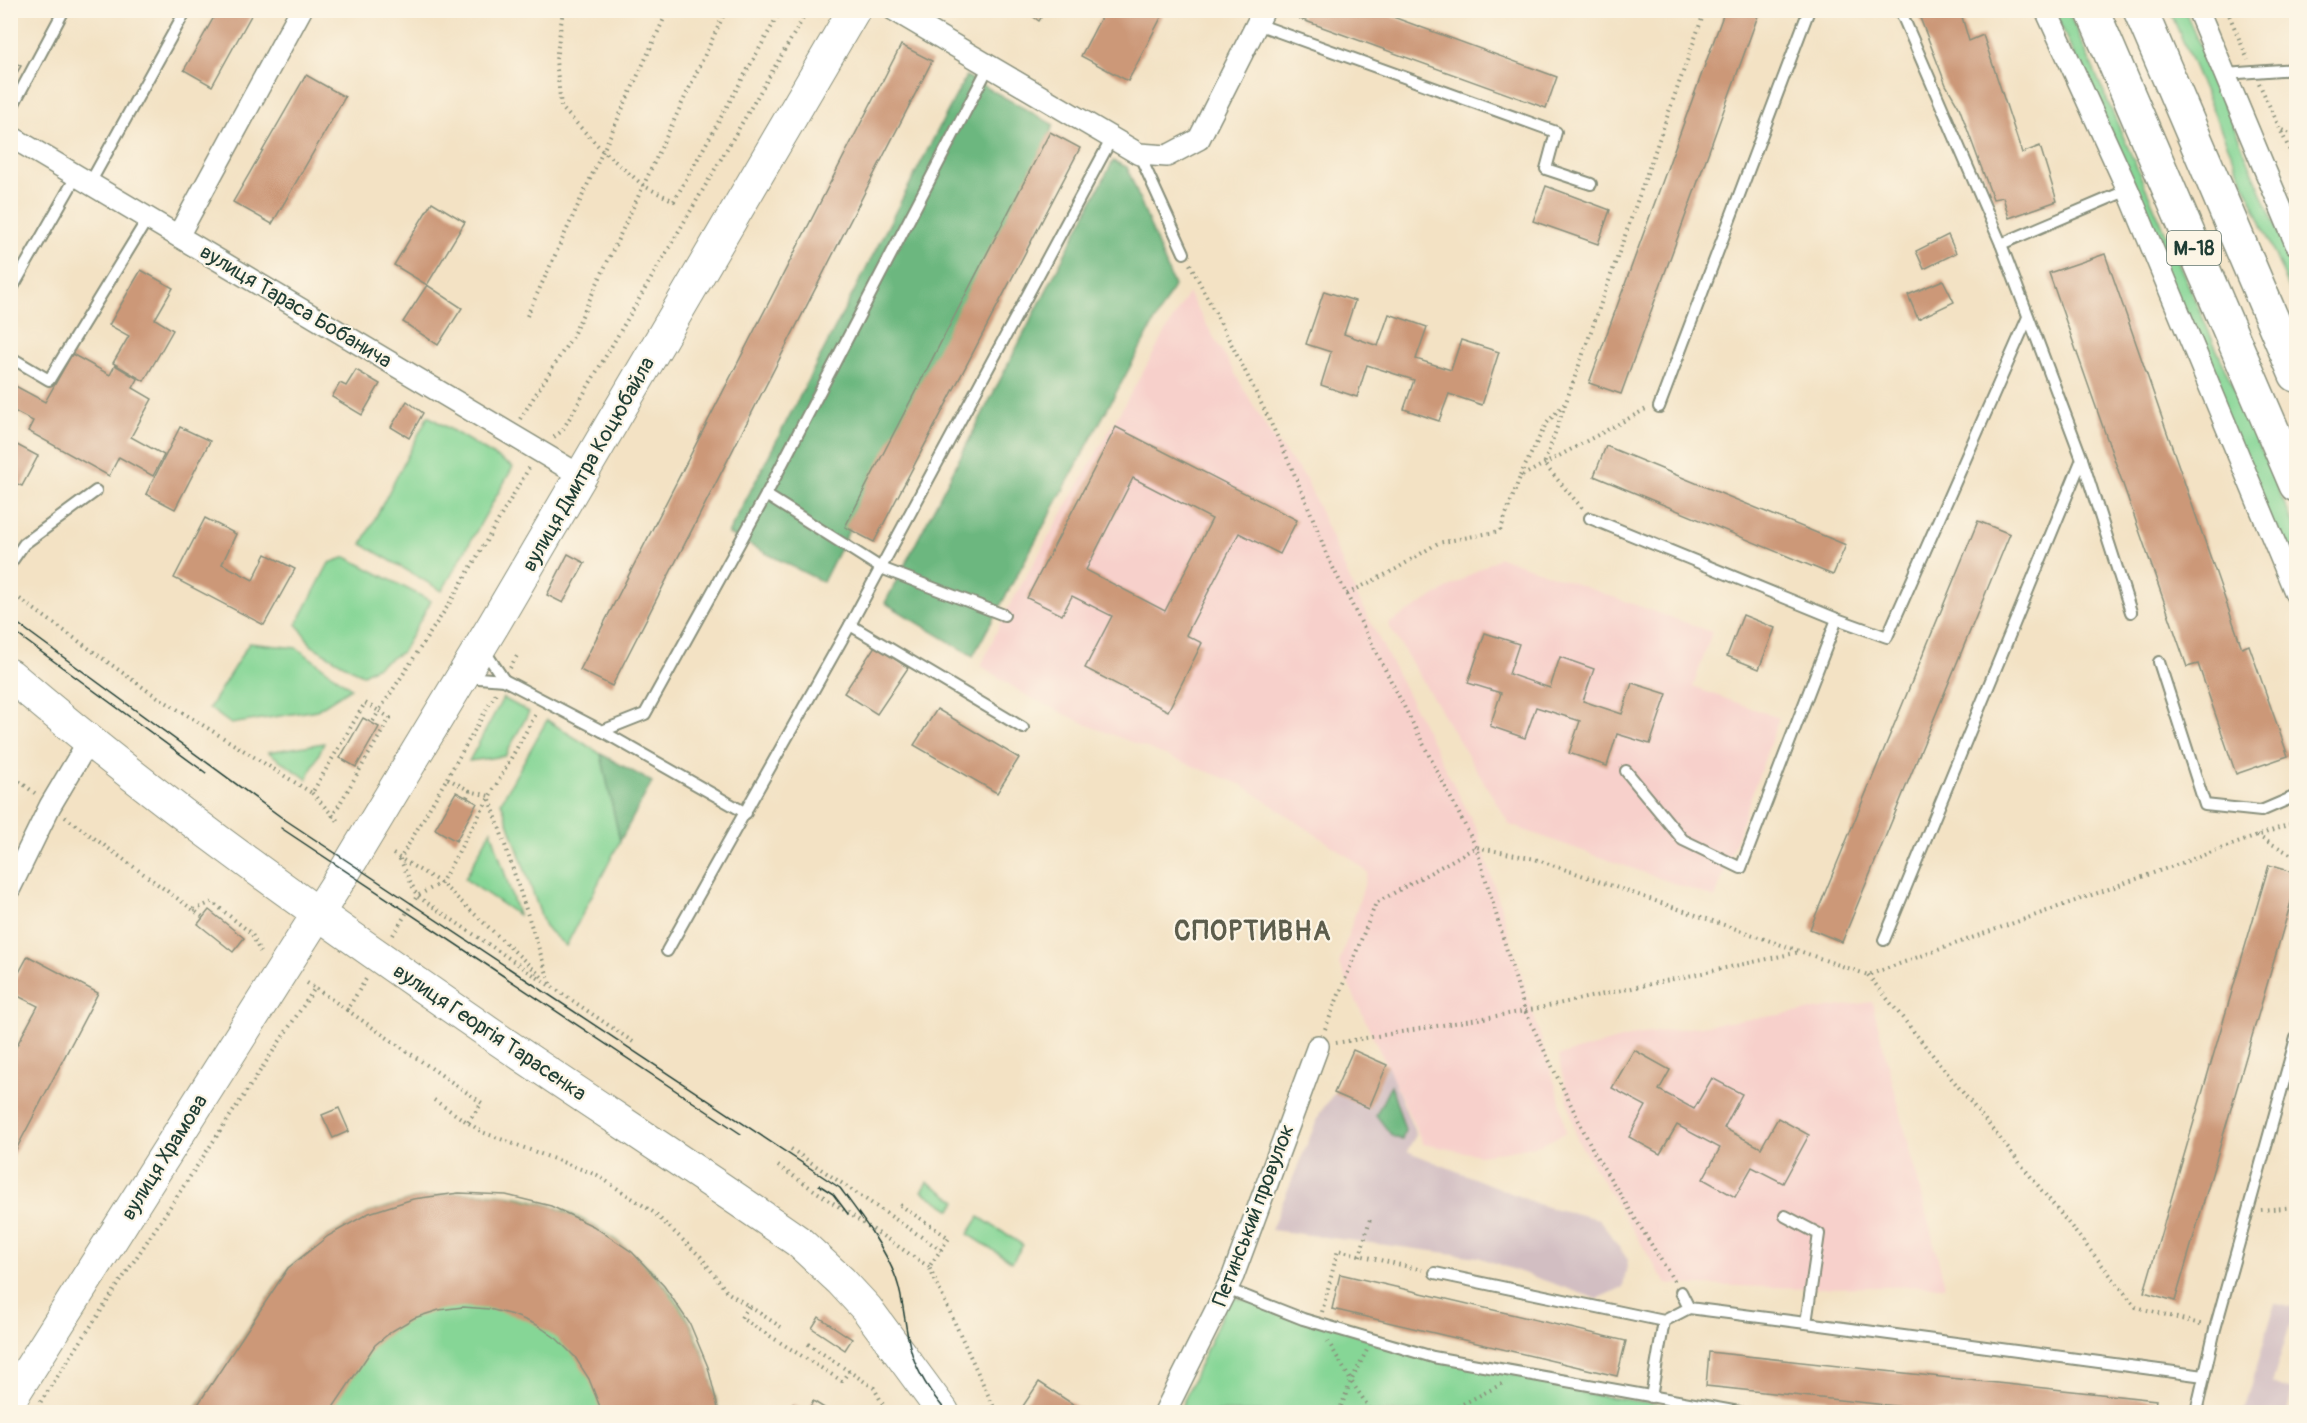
<svg xmlns="http://www.w3.org/2000/svg" width="2307" height="1423" viewBox="0 0 2307 1423" font-family="Pangolin,sans-serif">
<rect width="100%" height="100%" fill="#fcf5e5"/>
<filter id="ink" filterUnits="userSpaceOnUse"><feTurbulence type="fractalNoise" baseFrequency=".0167" numOctaves="2"/><feDisplacementMap in="SourceGraphic" scale="12" xChannelSelector="R" yChannelSelector="G"/><feConvolveMatrix kernelMatrix="1 2 1 2 8 2 1 2 1" color-interpolation-filters="sRGB"/></filter>
<filter id="wash" filterUnits="userSpaceOnUse"><feTurbulence type="fractalNoise" baseFrequency=".008" numOctaves="4" result="noise"/><feDisplacementMap in="SourceGraphic" scale="24" xChannelSelector="R" yChannelSelector="G"/><feGaussianBlur stdDeviation="1.35" result="paint"/><feColorMatrix in="noise" values="0 0 0 0 0 0 0 0 0 0 0 0 0 0 0 0 0 1.4 0 .05"/><feComposite in="paint" operator="in"/></filter>
<g filter="url(#wash)">
<rect width="100%" height="100%" fill="#f3e2c4"/>
<g fill="#f7d0cb">
<polygon points="1188,293 1269,432 1306,479 1356,594 1477,830 1559,1097 1566,1132 1541,1145 1480,1155 1423,1144 1339,964 1368,873 1352,859 1242,785 1090,726 1027,696 981,666 1004,615"/>
<polygon points="1500,557 1712,632 1693,687 1779,718 1715,898 1510,825 1388,624"/>
<polygon points="1872,1002 1945,1286 1807,1288 1666,1284 1577,1139 1558,1056 1636,1035"/>
</g>
<g fill="#d2bec2">
<polygon points="1387,1065 1416,1135 1407,1151 1543,1206 1599,1219 1628,1260 1623,1287 1597,1299 1478,1257 1271,1230 1320,1113 1334,1093 1369,1108"/>
<polygon points="2275,1303 2295,1309 2272,1383 2292,1390 2287,1412 2244,1412"/>
</g>
<g fill="#86d696" stroke="#528a65" stroke-width="1.5">
<polygon points="2055,11 2068,11 2296,530 2296,582"/>
<polygon points="2170,11 2185,11 2296,274 2296,304"/>
<polygon points="428,416 513,467 442,591 362,544"/>
<polygon points="346,557 431,601 402,652 362,675 312,646 297,624 329,563"/>
<polygon points="249,643 297,648 351,688 317,710 231,724 209,708"/>
<polygon points="503,698 529,712 505,756 469,761"/>
<polygon points="547,720 601,754 620,841 566,946 545,927 501,802"/>
<polygon points="324,743 307,779 268,752"/>
<polygon points="491,830 518,915 465,879"/>
<polygon points="928,1182 957,1201 951,1210 922,1191"/>
<path d="M459,1193C474,1194 490,1193 505,1195C581,1205 656,1257 691,1325C705,1353 712,1382 719,1412H193L288,1268L328,1236L369,1213L413,1199Z"/>
<polygon points="979,1217 1023,1245 1012,1262 968,1234"/>
<polygon points="1230,1296 1588,1394 1712,1412 1179,1412"/>
</g>
<g fill="#6cb77f" stroke="#467a5a" stroke-width="1.5">
<polygon points="966,76 1054,125 823,582 728,534"/>
<polygon points="1113,161 1127,167 1174,286 973,656 885,603"/>
<polygon points="601,754 652,782 620,841"/>
<polygon points="1391,1085 1405,1130 1402,1140 1392,1136 1376,1115"/>
</g>
<g id="blocks">
<g fill="#cc9878" fill-rule="evenodd">
<polygon points="218,10 254,10 212,86 184,70"/>
<polygon points="1024,10 1046,10 1039,21"/>
<polygon points="1105,10 1165,10 1128,81 1081,56"/>
<polygon points="1303,10 1374,10 1557,77 1546,108 1300,19"/>
<polygon points="1725,10 1760,10 1621,394 1589,383"/>
<polygon points="1917,10 1960,10 1969,41 1983,35 2022,153 2040,146 2057,201 2009,218 2003,197 1993,199 1959,107 1946,85"/>
<polygon points="901,45 932,61 612,686 580,670"/>
<polygon points="10,60 21,66 10,84"/>
<polygon points="306,75 345,97 272,224 233,202"/>
<polygon points="1050,132 1080,148 874,542 845,527"/>
<polygon points="1546,186 1610,210 1598,244 1533,221"/>
<polygon points="432,202 465,222 427,285 394,265"/>
<polygon points="1948,235 1956,253 1924,269 1916,251"/>
<polygon points="2105,254 2242,648 2249,645 2288,756 2236,774 2198,664 2187,667 2049,273"/>
<polygon points="141,270 173,288 155,319 173,330 144,381 113,363 129,336 109,325"/>
<polygon points="1943,280 1954,302 1918,319 1908,295"/>
<polygon points="427,285 462,308 438,345 403,322"/>
<polygon points="1324,291 1355,301 1344,334 1378,346 1389,314 1427,327 1416,359 1451,370 1461,340 1499,352 1482,405 1449,394 1439,421 1404,409 1414,380 1367,365 1357,397 1321,385 1331,352 1306,344"/>
<polygon points="72,354 110,375 115,365 138,379 133,388 152,399 131,437 164,455 153,476 119,457 109,476 28,431 33,421 10,409 10,383 45,402"/>
<polygon points="356,370 380,384 362,415 332,397 340,383 346,386"/>
<polygon points="407,401 423,413 409,438 391,427"/>
<polygon points="180,427 210,441 175,509 146,494"/>
<path d="M1116,427L1297,520L1280,554L1239,533L1186,635L1202,643L1168,711L1085,668L1112,616L1072,596L1062,615L1027,598ZM1133,478L1212,519L1165,611L1086,570Z"/>
<polygon points="17,445 38,456 22,486 10,481 10,458"/>
<polygon points="1606,446 1846,545 1833,575 1594,476"/>
<polygon points="205,518 236,534 222,564 253,580 266,554 295,569 264,625 174,578"/>
<polygon points="1978,521 2010,534 1842,942 1810,929"/>
<polygon points="568,554 585,563 563,603 547,595"/>
<polygon points="1743,615 1775,628 1759,669 1727,656"/>
<polygon points="1485,633 1519,644 1509,674 1550,688 1560,657 1594,669 1583,701 1622,714 1632,683 1667,694 1650,744 1617,734 1607,766 1569,753 1580,721 1536,707 1525,738 1490,726 1501,693 1468,683"/>
<polygon points="875,646 908,668 877,714 844,693"/>
<polygon points="937,709 1019,758 997,793 914,745"/>
<polygon points="363,718 379,727 356,767 340,758"/>
<polygon points="456,792 477,803 456,841 435,829"/>
<polygon points="2269,865 2296,873 2296,885 2175,1301 2144,1292"/>
<polygon points="209,910 244,938 233,952 198,924"/>
<polygon points="28,956 98,993 10,1161 10,1058 38,1006 10,992 10,989"/>
<polygon points="1353,1050 1387,1065 1369,1108 1334,1093"/>
<polygon points="1634,1050 1670,1070 1659,1090 1694,1109 1712,1078 1742,1094 1724,1128 1761,1148 1778,1118 1809,1135 1783,1183 1752,1167 1735,1197 1703,1179 1720,1148 1677,1125 1660,1154 1629,1137 1646,1106 1612,1088"/>
<polygon points="339,1108 349,1131 333,1138 322,1115"/>
<polygon points="459,1193 506,1195 551,1206 593,1226 632,1252 664,1286 690,1324 708,1367 719,1412 602,1412 589,1379 575,1357 557,1339 537,1325 513,1315 489,1309 463,1307 439,1310 414,1318 392,1331 375,1345 330,1412 193,1412 288,1268 328,1236 369,1213 413,1199"/>
<polygon points="1340,1274 1626,1341 1617,1376 1332,1309"/>
<polygon points="819,1317 852,1339 845,1350 812,1328"/>
<polygon points="1709,1352 2156,1400 2154,1412 1952,1412 1706,1386"/>
<polygon points="1039,1382 1085,1412 1019,1412"/>
<polygon points="813,1401 826,1409 824,1412 808,1411"/>
<polygon points="793,1404 806,1412 787,1412"/>
</g>
</g>
</g>
<g filter="url(#ink)">
<use href="#blocks" fill-opacity="0" stroke="#89907c" stroke-width="1.5"/>
<g fill="none" stroke-linecap="round" stroke-linejoin="round">
<g stroke="#89907c" stroke-width="14">
<g id="lane">
<polyline points="1900,10 2001,244 2128,190"/>
<polyline points="1257,24 1556,132 1546,169 1591,184"/>
<polyline points="2225,74 2296,69"/>
<polyline points="10,111 64,10"/>
<polyline points="1139,154 1184,253"/>
<polyline points="90,183 186,10"/>
<polyline points="2001,244 2082,459 2131,612"/>
<polyline points="10,292 77,175"/>
<polyline points="10,357 49,380 148,218"/>
<polyline points="1659,407 1809,10"/>
<polyline points="766,495 881,568 1004,615"/>
<polyline points="1590,518 1837,619"/>
<polyline points="10,564 24,544 96,491"/>
<polyline points="484,650 504,680"/>
<polyline points="2159,662 2205,805 2261,811 2296,796"/>
<polyline points="466,677 504,680 602,731 746,813"/>
<polyline points="1023,728 850,625 1112,138"/>
<polyline points="602,731 645,714 766,495 989,66"/>
<polyline points="1626,771 1683,840 1741,868 1837,619 1887,637 2028,317"/>
<polyline points="1884,940 2082,459"/>
<polyline points="667,951 850,625"/>
<polyline points="1435,1273 1664,1321"/>
<polyline points="1227,1289 1303,1319 1433,1357 1739,1412"/>
<polyline points="1689,1308 1806,1323 1819,1234 1785,1216"/>
<polyline points="1806,1323 2204,1376"/>
<polyline points="1651,1397 1664,1321 1689,1308 1681,1292"/>
<polyline points="2196,1412 2215,1329 2296,1038"/>
</g>
</g>
<g stroke="#89907c" stroke-width="24">
<g id="street">
<polyline points="894,10 1139,154 1167,156 1199,139 1264,10"/>
<polyline points="2046,10 2128,190 2296,594"/>
<polyline points="2198,10 2296,244"/>
<polyline points="10,136 581,476"/>
<polyline points="178,236 301,10"/>
<polyline points="10,888 50,806 88,742"/>
<polyline points="1165,1412 1233,1276 1318,1046"/>
</g>
</g>
<g stroke="#89907c" stroke-width="34">
<g id="secondary">
<path d="M10,675C164,807 329,923 495,1037C596,1106 699,1172 799,1242L841,1281L867,1309L943,1412"/>
<polyline points="10,1400 345,871 494,624 854,10"/>
</g>
</g>
<g stroke="#89907c" stroke-width="36">
<g id="primary">
<polyline points="2092,10 2296,485"/>
<polyline points="2140,10 2296,375"/>
</g>
</g>
<g stroke="#89907c" stroke-width="4" stroke-dasharray="1.5 4.5" stroke-linecap="butt">
<polyline points="563,10 556,60 561,107 603,151 644,186 674,201 781,10"/>
<polyline points="2227,10 2248,60"/>
<polyline points="2259,83 2296,164"/>
<polyline points="2282,130 2296,137"/>
<path d="M1190,264C1239,360 1291,454 1327,556L1476,847L1525,1011L1595,1154L1674,1281"/>
<polyline points="527,316 668,10"/>
<polyline points="520,419 572,337 726,10"/>
<polyline points="554,437 562,431 808,10"/>
<polyline points="1520,476 1546,424 1564,404"/>
<polyline points="1582,508 1544,464 1705,10"/>
<polyline points="10,592 148,691 312,793 365,703 379,711 451,601 529,468"/>
<polyline points="1347,594 1396,569 1438,543 1500,531 1520,477 1646,409"/>
<polyline points="510,668 518,654"/>
<polyline points="10,774 36,794"/>
<polyline points="447,778 496,693"/>
<polyline points="470,791 447,778 400,859 417,896 550,986"/>
<polyline points="312,793 338,821"/>
<polyline points="467,797 470,791 489,796 551,986 636,1044"/>
<polyline points="65,817 203,917"/>
<polyline points="332,817 390,718 379,711 372,723"/>
<polyline points="2257,836 2296,857"/>
<polyline points="393,854 441,883 542,977"/>
<polyline points="194,910 212,902 252,934 260,952"/>
<polyline points="393,935 417,896 441,883 537,712"/>
<polyline points="1868,975 2136,1307 2204,1325"/>
<polyline points="307,983 315,988"/>
<polyline points="347,1010 482,1103 468,1122"/>
<polyline points="1325,1029 1376,903 1476,847 1535,859 1868,975 2296,822"/>
<polyline points="1336,1043 1525,1011 1800,952"/>
<polyline points="434,1100 482,1132 597,1175 653,1212 701,1257 727,1292 781,1327"/>
<polyline points="791,1149 941,1250"/>
<polyline points="778,1166 929,1267"/>
<polyline points="900,1205 949,1238 929,1267 996,1412"/>
<polyline points="2261,1210 2296,1207"/>
<polyline points="1360,1256 1370,1219"/>
<polyline points="748,1306 741,1318 842,1381 849,1371"/>
<polyline points="1322,1312 1338,1250 1422,1270"/>
<polyline points="1328,1341 1351,1381 1372,1412"/>
<polyline points="808,1344 874,1388 887,1412"/>
<polyline points="34,1412 315,988 347,1010 366,979"/>
<polyline points="1339,1412 1351,1381 1367,1350"/>
<polyline points="1447,1412 1502,1384"/>
<polyline points="1597,1412 1600,1401"/>
</g>
<use href="#lane" stroke="#fff" stroke-width="10"/>
<use href="#street" stroke="#fff" stroke-width="21"/>
<use href="#secondary" stroke="#fff" stroke-width="32"/>
<use href="#primary" stroke="#fff" stroke-width="33"/>
<g stroke="#1f3d34" stroke-width="1.5">
<path d="M10,618L281,817L840,1188C860,1215 884,1246 896,1278C905,1303 904,1329 912,1354C919,1376 932,1395 947,1412"/>
<polyline points="10,629 206,773"/>
<polyline points="281,828 741,1134"/>
<polyline points="819,1185 833,1194 848,1214"/>
</g>
</g>
</g>
<g text-anchor="middle" stroke-width="4.5" stroke-linejoin="round" paint-order="stroke">
<rect fill="#fcf5e5" stroke="#617469" stroke-width="1.5" x="2167" y="231" width="54" height="34" rx="4.5"/>
<g font-size="20" font-weight="bold" fill="#1f3d34">
<text x="2194" y="255">М-18</text>
</g>
<g font-size="21" fill="#1f3d34" stroke="#fcf5e5">
<text transform="translate(296 306) rotate(31)" y="7">вулиця Тараса Бобанича</text>
<text transform="translate(588 464) rotate(-60)" y="7">вулиця Дмитра Коцюбайла</text>
<text transform="translate(490 1032) rotate(34)" y="7">вулиця Георгія Тарасенка</text>
<text transform="translate(164 1157) rotate(-58)" y="7">вулиця Храмова</text>
<text transform="translate(1253 1215) rotate(-69)" y="7">Петинський провулок</text>
</g>
<g font-size="27" font-weight="bold" letter-spacing="1.5" fill="#5c5d4c" stroke="#fcf5e5">
<text x="1253" y="940">СПОРТИВНА</text>
</g>
</g>
<rect width="2307" height="1423" fill="none" stroke="#fcf5e5" stroke-width="36"/>
</svg>
